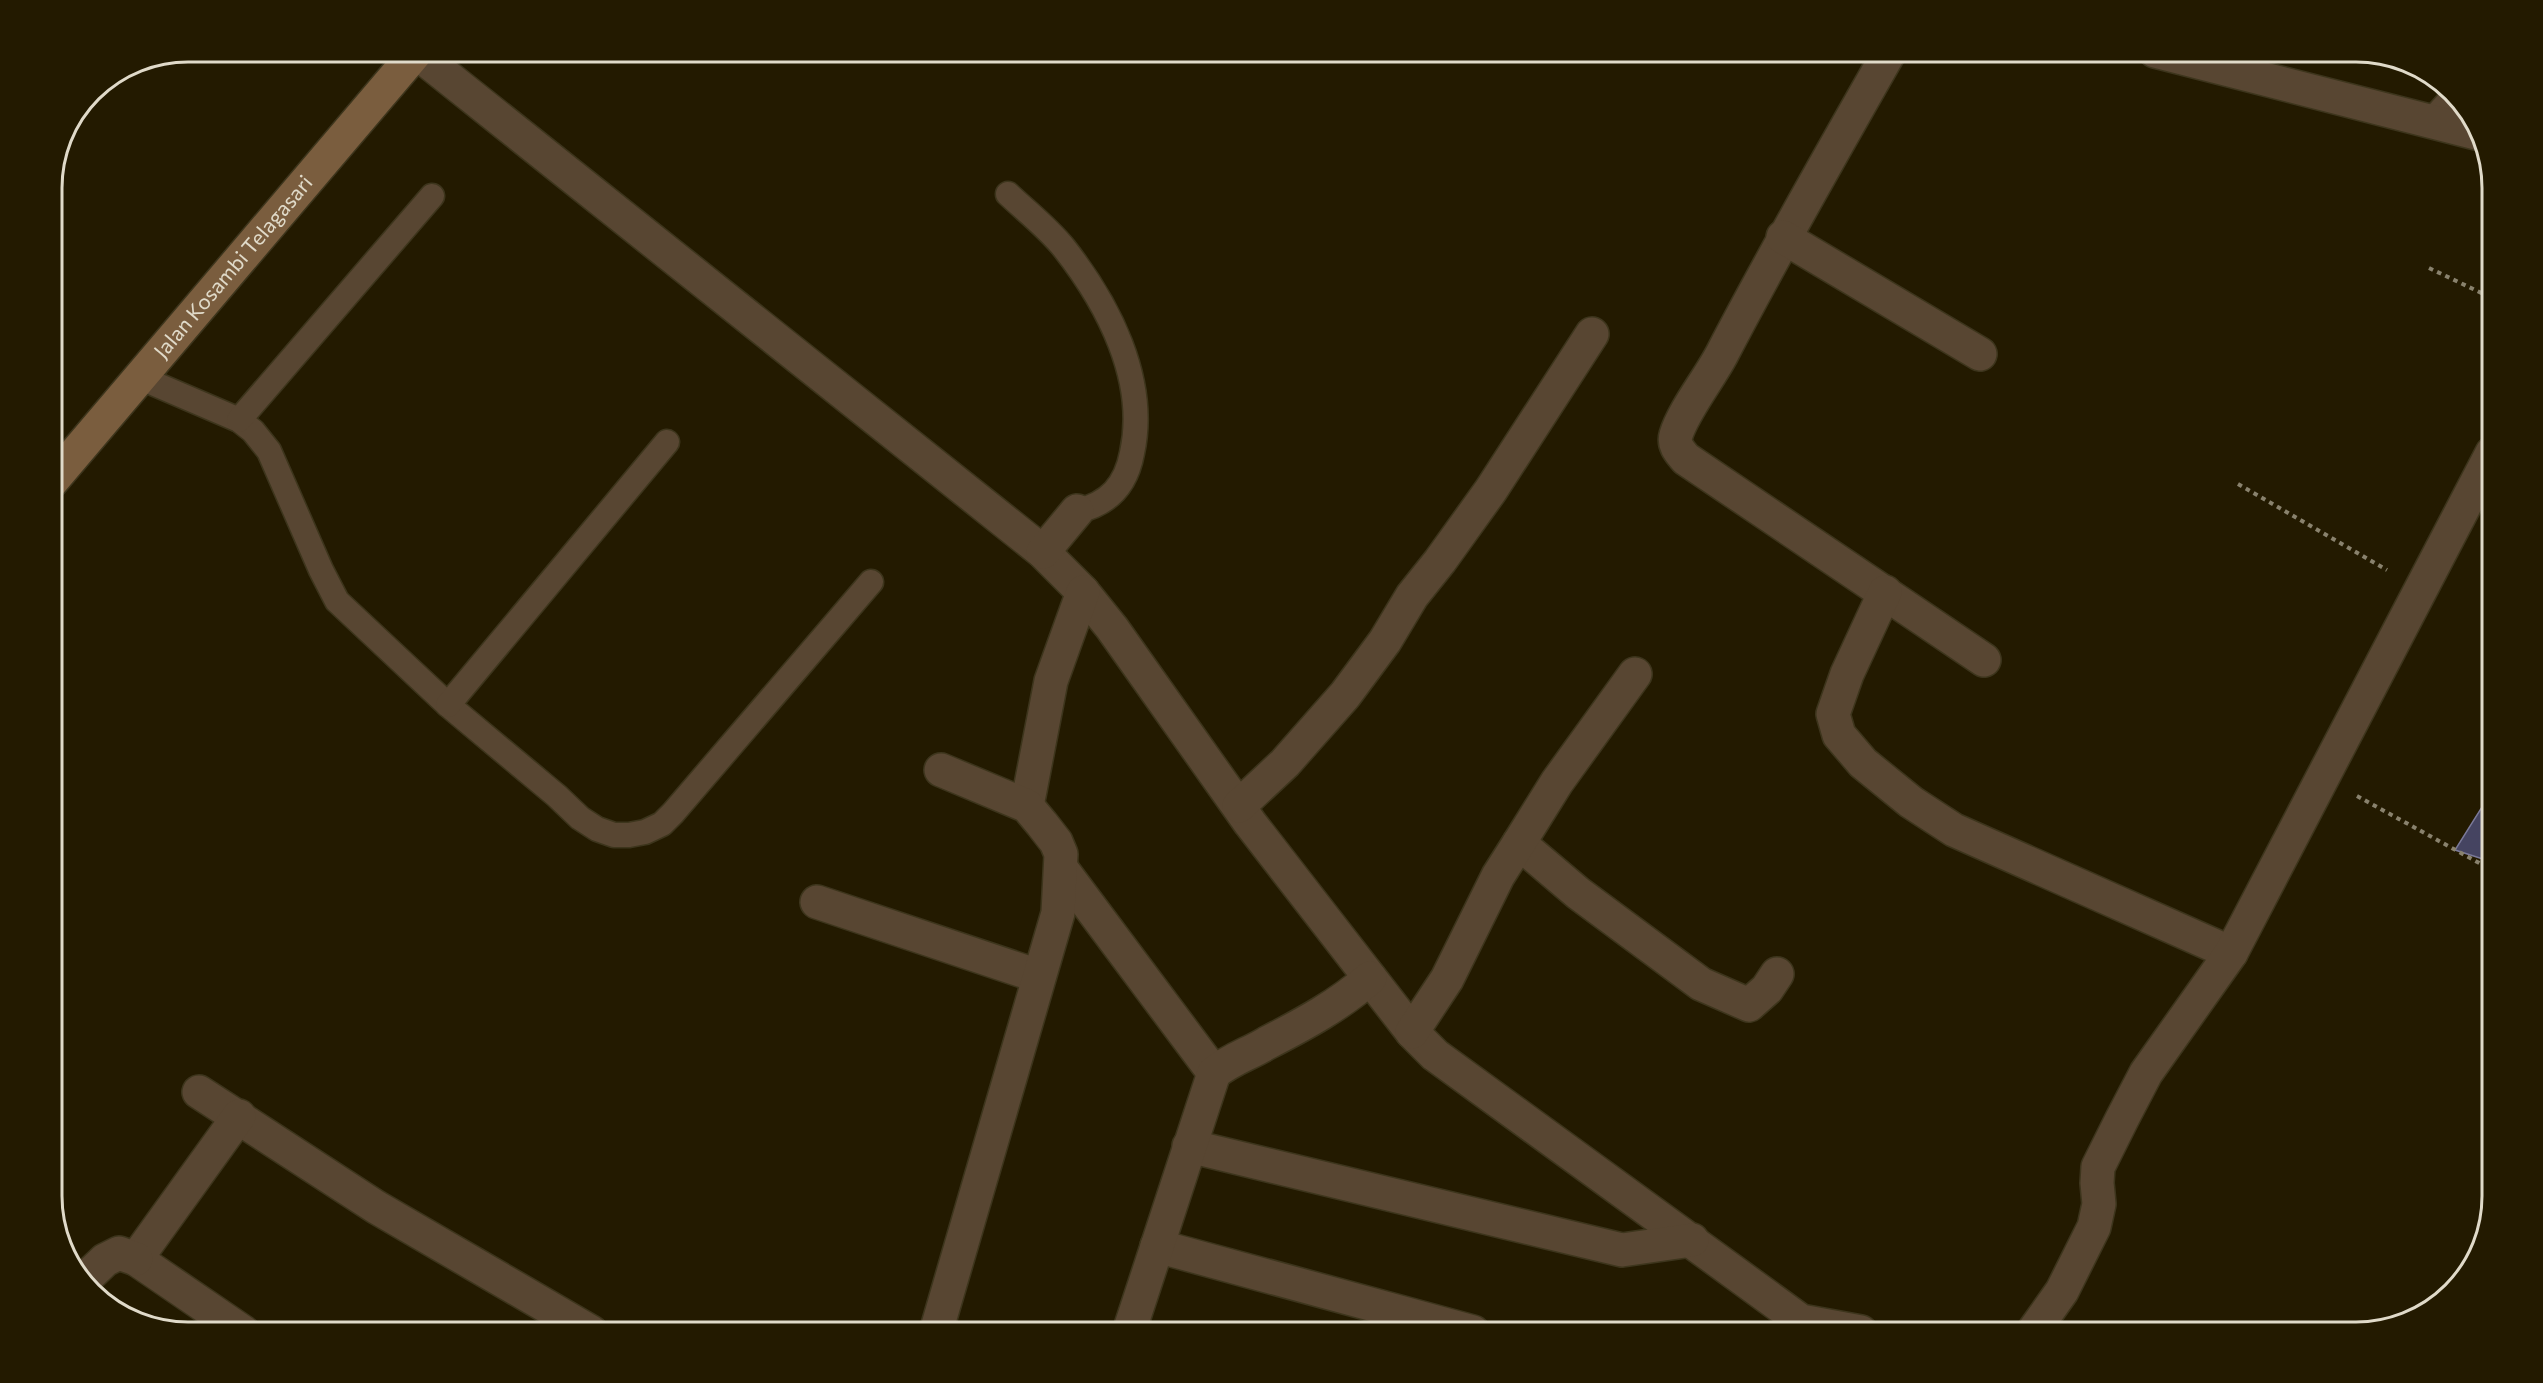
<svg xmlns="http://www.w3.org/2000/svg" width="2543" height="1383" viewBox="0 0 2543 1383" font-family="Commissioner,sans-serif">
<rect width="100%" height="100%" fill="#231a00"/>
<polygon fill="#454461" stroke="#7a7999" stroke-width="1.5" points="2492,791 2492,862 2455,850"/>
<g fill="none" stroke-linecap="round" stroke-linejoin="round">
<g stroke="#3d351c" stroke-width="27">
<g id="service">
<path d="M1008,194C1026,211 1048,228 1064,248C1108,304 1148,380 1132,453C1126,485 1109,504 1077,511"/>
<polyline points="141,378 239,420 253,431 269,451 321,570 337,601 448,705 557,796 580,818 597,829 614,835 629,835 645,832 662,824 673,813 871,582"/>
<polyline points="239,420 432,196"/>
<polyline points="448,705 667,442"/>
</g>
</g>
<g stroke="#3d351c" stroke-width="36">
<g id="minor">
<path d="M1890,51C1833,151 1776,250 1723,352C1711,376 1683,411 1676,435C1673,445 1680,452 1686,459L1984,660"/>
<polyline points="416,52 1043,552 1083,592 1112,628 1250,823 1412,1032 1435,1055 1801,1321 1861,1332"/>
<polyline points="2437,121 2456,100"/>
<polyline points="1783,237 1980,354"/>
<polyline points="1043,552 1077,511"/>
<polyline points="1885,592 1847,674 1833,714 1839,735 1863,763 1911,802 1954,830 2231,953"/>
<polyline points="1027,806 1051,681 1083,592"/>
<polyline points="1239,806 1285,763 1345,695 1385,641 1412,596 1440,561 1491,490 1592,334"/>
<polyline points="1519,843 1578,893 1701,984 1749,1005 1767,989 1777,974"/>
<polyline points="1061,868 1214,1073"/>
<polyline points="817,902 1038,976"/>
<polyline points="1412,1032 1447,979 1498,876 1519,843 1557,782 1635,674"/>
<polyline points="199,1092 376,1207 591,1332"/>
<polyline points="239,1116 136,1259 243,1332"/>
<polyline points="1189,1146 1622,1250 1692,1240"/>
<polyline points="1157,1246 1473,1332"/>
<polyline points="84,1280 105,1260 119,1253 136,1259"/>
<polyline points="936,1332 1058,913 1061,854 1056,842 1042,824 1027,806 941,770"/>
<path d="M1129,1332L1214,1073C1231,1059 1249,1054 1267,1043C1304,1024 1339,1005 1370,978"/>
<polyline points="2033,1332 2062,1291 2094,1227 2099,1204 2097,1183 2098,1167 2122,1119 2146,1073 2231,953 2492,453"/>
</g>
</g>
<g stroke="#3d351c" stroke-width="36">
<polyline id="tertiary" points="2155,51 2476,133"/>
</g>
<g stroke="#3d351c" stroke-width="36">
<g id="secondary">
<path id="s1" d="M51,482L417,51"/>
</g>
</g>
<g stroke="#89826d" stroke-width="4" stroke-dasharray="4.5 4.5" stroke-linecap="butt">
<polyline points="2429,268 2492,298"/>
<polyline points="2238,484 2387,570"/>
<polyline points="2357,796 2492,870"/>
</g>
<use href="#service" stroke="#584632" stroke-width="24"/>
<use href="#minor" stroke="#584632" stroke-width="33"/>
<use href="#tertiary" stroke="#584632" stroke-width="33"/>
<use href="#secondary" stroke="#7a5d3e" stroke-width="33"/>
</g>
<g text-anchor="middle" stroke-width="4.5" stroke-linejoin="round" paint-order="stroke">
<g font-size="21" fill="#e0dac9" stroke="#231a00">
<text dy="7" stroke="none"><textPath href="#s1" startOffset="282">Jalan Kosambi Telagasari</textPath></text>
</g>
</g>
<path d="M0 0H2543V1383H0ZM188 62H2356A126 126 0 0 1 2482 188V1196A126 126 0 0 1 2356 1322H188A126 126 0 0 1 62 1196V188A126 126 0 0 1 188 62Z" fill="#231a00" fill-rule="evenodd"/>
<path fill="none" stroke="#e0dac9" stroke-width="3" d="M188 62H2356A126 126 0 0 1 2482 188V1196A126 126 0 0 1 2356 1322H188A126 126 0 0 1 62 1196V188A126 126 0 0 1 188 62Z"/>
</svg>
